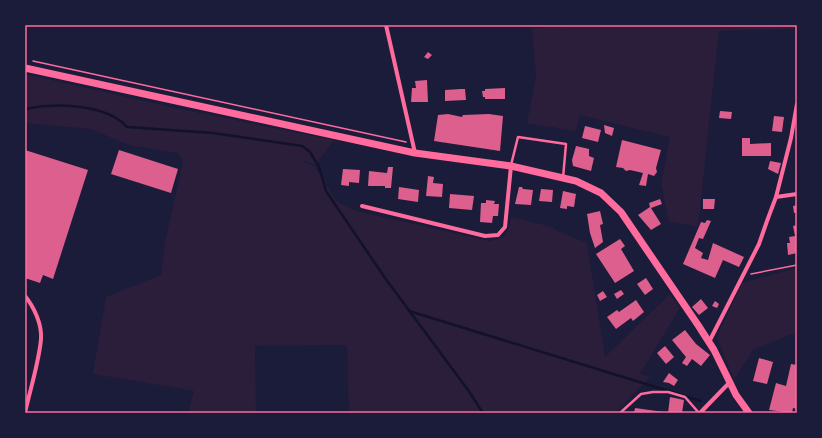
<svg xmlns="http://www.w3.org/2000/svg" width="822" height="438" viewBox="0 0 822 438" font-family="'Roboto Condensed',sans-serif">
<rect width="100%" height="100%" fill="#1b1b3a"/>
<g fill="#2a1e3b">
<polygon points="590,25 797,25 797,29 719,31 698,227 669,221 661,184 670,137 580,115 576,131 527,123 536,76 532,28"/>
<path d="M25,74L175,108L334,140L315,165L297,158L315,167L336,201L356,211L489,241C507,238 508,234 511,217L552,227L557,231L587,243L605,357L670,294L680,308L640,374L650,377L615,413H349L347,345L255,346L256,413H188L194,391L93,374L106,297L161,275L165,242L183,162L178,153L131,146L91,129L25,123Z"/>
<polygon points="797,268 797,332 753,350 734,380 717,337 742,283"/>
</g>
<g fill="none" stroke-linecap="round" stroke-linejoin="round">
<g stroke="#12122b" stroke-width="2.5">
<path d="M25,109C54,103 105,103 127,127L213,133L302,146L310,152L319,167L326,191L385,278L468,390L483,413"/>
<polyline points="409,311 701,401"/>
</g>
</g>
<g fill="#dd5f8e">
<polygon points="428,52 432,55 428,59 424,57"/>
<polygon points="427,80 428,102 411,102 412,88 416,88 415,81"/>
<polygon points="505,88 505,99 485,99 485,97 483,97 482,91 485,91 485,89"/>
<polygon points="461,89 465,89 466,100 445,101 445,90"/>
<polygon points="720,111 732,112 731,119 719,118"/>
<polygon points="448,114 462,117 463,115 489,114 503,116 500,151 434,141 438,115"/>
<polygon points="774,116 784,117 782,132 772,131"/>
<polygon points="604,125 614,128 612,136 605,133"/>
<polygon points="585,126 601,130 598,142 582,138"/>
<polygon points="742,138 750,138 750,144 771,143 771,156 742,156"/>
<polygon points="622,140 661,150 656,168 657,172 654,176 648,174 646,186 639,185 643,173 630,170 626,171 623,168 616,167"/>
<polygon points="576,146 589,149 589,156 594,158 591,171 573,166 572,160"/>
<polygon points="25,150 88,170 53,279 43,275 40,283 25,278"/>
<polygon points="119,150 178,169 171,193 111,174"/>
<polygon points="770,161 781,163 778,174 768,169"/>
<polygon points="388,167 393,167 391,188 385,188 385,186 368,186 369,171 387,173"/>
<polygon points="343,169 360,170 359,183 349,182 349,186 341,185"/>
<polygon points="428,176 434,177 433,183 443,184 442,197 426,196"/>
<polygon points="399,187 419,190 418,202 398,199"/>
<polygon points="519,187 522,187 523,189 533,190 531,205 515,204"/>
<polygon points="541,189 553,190 552,202 539,201"/>
<polygon points="563,191 576,194 574,207 567,206 567,209 560,208"/>
<polygon points="450,194 474,196 472,210 449,208"/>
<polygon points="660,199 662,204 651,208 661,224 651,230 638,215 650,207 649,203"/>
<polygon points="703,199 715,199 714,209 703,209"/>
<polygon points="486,200 495,201 494,204 499,204 498,216 493,216 492,223 480,222 481,203 486,203"/>
<polygon points="797,205 797,213 794,213 793,206"/>
<polygon points="600,211 603,224 600,225 603,242 595,248 590,233 587,214"/>
<polygon points="707,220 711,221 703,239 699,238 695,248 703,253 701,258 708,260 713,243 744,257 739,267 723,260 715,278 683,264 701,222 705,223"/>
<polygon points="797,225 797,240 796,241 797,253 788,255 787,243 790,243 789,237 795,236 793,226"/>
<polygon points="620,239 625,246 621,249 634,271 615,283 596,254"/>
<polygon points="646,278 653,289 645,295 637,284"/>
<polygon points="621,290 624,294 617,299 614,294"/>
<polygon points="603,291 607,297 600,301 597,295"/>
<polygon points="701,299 708,308 699,315 692,307"/>
<polygon points="636,300 644,312 633,321 631,318 616,329 607,317 617,310 619,312"/>
<polygon points="715,301 719,304 717,308 712,306"/>
<polygon points="685,330 696,344 710,355 701,366 692,359 687,366 682,363 686,357 672,340"/>
<polygon points="665,346 674,357 666,364 657,353"/>
<polygon points="759,358 773,362 767,384 753,381"/>
<polygon points="791,364 797,365 797,409 793,408 792,413 769,410 776,383 786,386"/>
<polygon points="669,373 678,380 674,386 669,383 663,382"/>
<polygon points="670,397 684,400 682,413 668,413"/>
<polygon points="635,408 664,412 664,413 634,413"/>
</g>
<g fill="none" stroke-linecap="round" stroke-linejoin="round">
<g stroke="#ff6b9d" stroke-width="1.5">
<polyline points="33,61 406,142"/>
<polyline points="751,274 797,265"/>
</g>
<g stroke="#ff6b9d" stroke-width="2.5">
<polyline points="511,165 518,137 566,144 563,178"/>
<polyline points="620,413 641,394 653,392 668,392 685,397 699,413"/>
</g>
<g stroke="#ff6b9d" stroke-width="4">
<polyline points="386,25 415,153"/>
<polyline points="776,197 797,194"/>
<polyline points="362,206 485,236 498,235 505,227 511,166"/>
<path d="M25,296C34,307 42,324 41,339C39,362 30,390 25,413"/>
<polyline points="709,342 759,244 767,221 776,197 791,138 797,104"/>
<polyline points="700,413 729,383"/>
</g>
<polyline stroke="#ff6b9d" stroke-width="7" points="25,68 415,153 511,166 576,181 601,193 621,212 698,325 714,350 736,395 749,413"/>
</g>
<rect width="822" height="438" fill="none" stroke="#1b1b3a" stroke-width="52"/>
<rect x="26" y="26" width="770" height="386" fill="none" stroke="#ff6b9d" stroke-width="1.5"/>
</svg>
